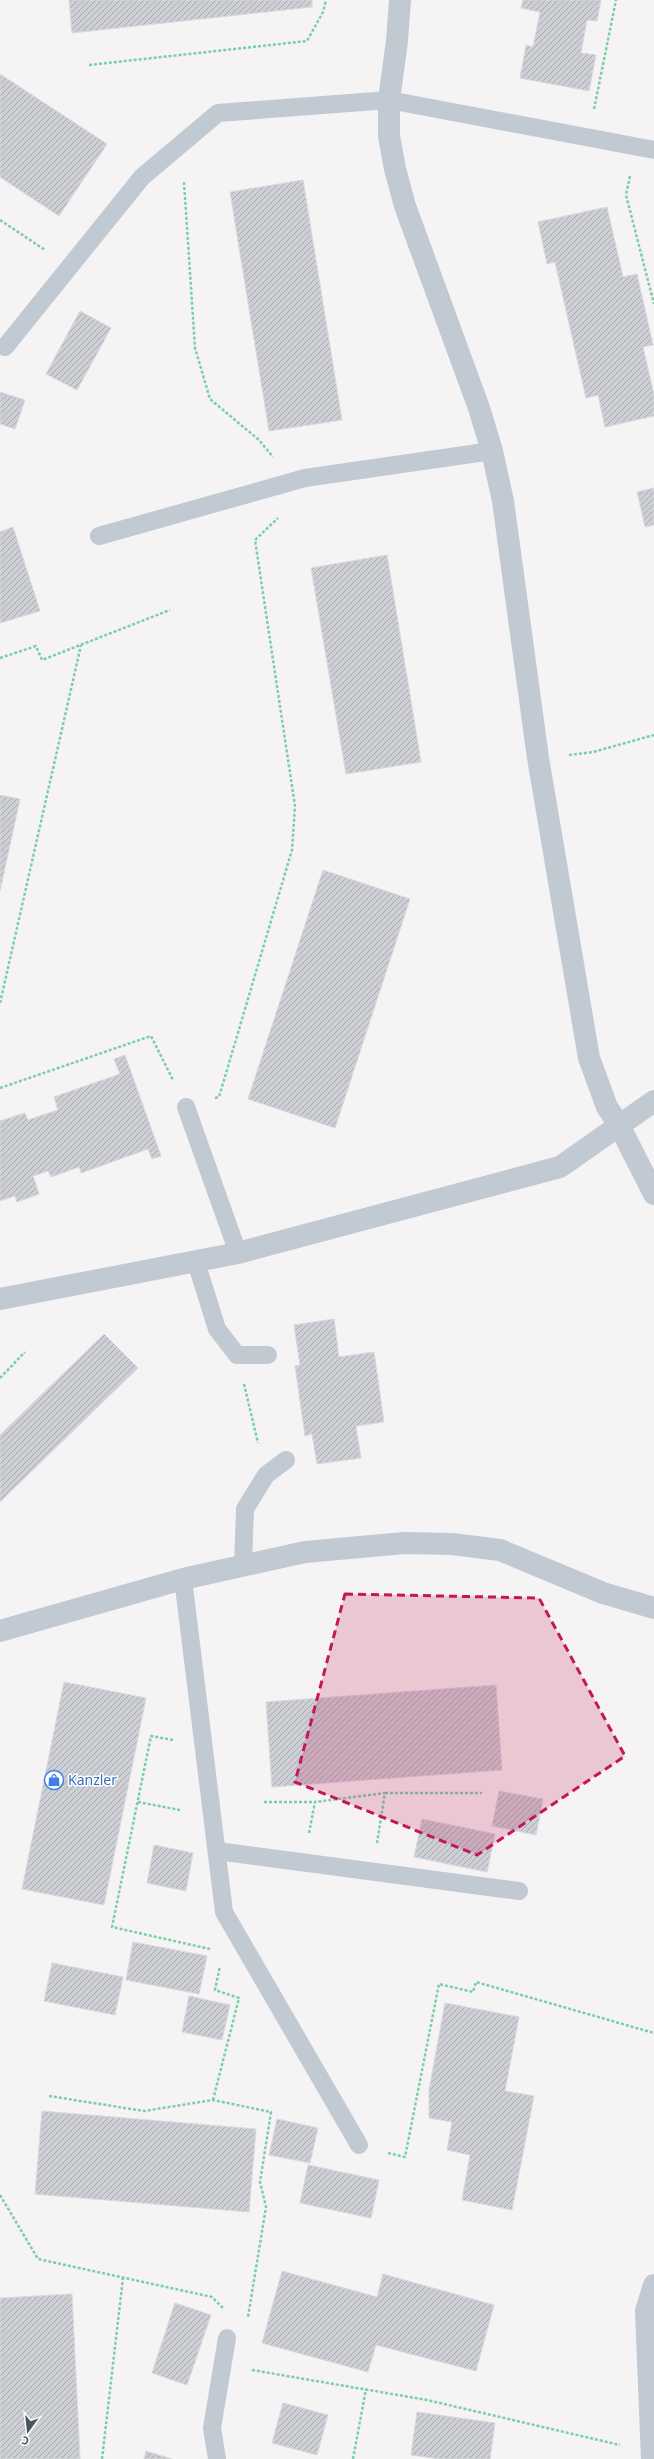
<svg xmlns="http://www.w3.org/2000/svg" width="654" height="2459" viewBox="0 0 654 2459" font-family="'Noto Sans',sans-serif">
<defs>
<pattern id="building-hatch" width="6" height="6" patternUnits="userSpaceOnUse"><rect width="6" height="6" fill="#cdcfd5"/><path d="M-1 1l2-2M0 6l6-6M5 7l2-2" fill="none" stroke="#a8abb0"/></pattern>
</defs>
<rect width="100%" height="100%" fill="#f5f3f3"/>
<g fill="url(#building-hatch)" stroke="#d7d9de">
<polygon points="69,0 312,0 312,7 72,33"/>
<polygon points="523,0 601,0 597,21 587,20 581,53 596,55 589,91 520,78 526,45 533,47 540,12 521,8"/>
<polygon points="0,74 107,144 59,216 0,177"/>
<polygon points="303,180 342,420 269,431 230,192"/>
<polygon points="607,207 623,277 637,274 653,345 643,347 654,395 654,416 605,427 598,395 586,398 555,262 547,264 538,222"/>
<polygon points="80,311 111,328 77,390 46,374"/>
<polygon points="0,392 25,400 15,429 0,424"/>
<polygon points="654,488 654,525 645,527 637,492"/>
<polygon points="13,527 40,611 0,623 0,532"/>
<polygon points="387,555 421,762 346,774 311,568"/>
<polygon points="0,795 20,799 0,891"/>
<polygon points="323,870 410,899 335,1128 248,1099"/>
<polygon points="125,1055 161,1156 152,1159 148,1149 81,1173 79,1167 51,1177 48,1171 33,1176 39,1194 17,1202 15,1196 0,1201 0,1121 25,1113 28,1120 58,1110 54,1097 120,1074 114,1059"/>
<polygon points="334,1319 339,1357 374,1352 384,1422 356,1426 361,1458 317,1464 312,1434 305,1436 295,1366 300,1365 294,1325"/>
<polygon points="104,1334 138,1368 0,1502 0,1435"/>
<polygon points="64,1682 146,1698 104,1905 22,1889"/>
<polygon points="496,1685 502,1770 272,1787 266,1702"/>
<polygon points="499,1791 543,1799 536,1835 492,1826"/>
<polygon points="422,1819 495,1834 487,1872 414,1857"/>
<polygon points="154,1845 193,1853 186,1891 147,1883"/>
<polygon points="133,1942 207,1956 199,1994 126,1980"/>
<polygon points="52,1963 123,1977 115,2015 44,2001"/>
<polygon points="189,1996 230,2005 222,2040 182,2032"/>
<polygon points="445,2003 519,2017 505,2091 534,2096 512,2210 462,2200 470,2155 447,2150 452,2122 429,2118 429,2090"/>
<polygon points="42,2111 256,2129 249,2212 35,2194"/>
<polygon points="277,2119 318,2128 310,2163 269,2155"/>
<polygon points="308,2165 379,2180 371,2218 300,2203"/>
<polygon points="282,2271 377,2297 383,2274 494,2305 476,2371 376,2345 368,2372 262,2343"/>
<polygon points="72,2294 80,2459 0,2459 0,2298"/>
<polygon points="175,2303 211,2315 187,2385 152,2373"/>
<polygon points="283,2403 328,2415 317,2455 272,2443"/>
<polygon points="417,2412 495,2423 490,2459 440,2459 411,2455"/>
<polygon points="146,2451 172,2459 144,2459"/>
</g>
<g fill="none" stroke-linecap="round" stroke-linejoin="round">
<g stroke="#7ad0a6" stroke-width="2.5" stroke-dasharray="3 2" stroke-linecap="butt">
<polyline points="89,65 307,41 323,12 326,0"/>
<polyline points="594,109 616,0"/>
<polyline points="630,176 626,195 654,304"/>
<polyline points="184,182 195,348 210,399 259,440 273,457"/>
<polyline points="0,220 45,250"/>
<polyline points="0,658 36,646 42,660 170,610"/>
<polyline points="569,755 593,752 654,735"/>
<polyline points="0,1003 81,645"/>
<polyline points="0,1088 151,1036 173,1080"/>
<polyline points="215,1098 219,1097 292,850 295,806 255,540 278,518"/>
<polyline points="0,1378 25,1352"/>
<polyline points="244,1384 258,1443"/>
<polyline points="173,1740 151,1736 112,1927 210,1949"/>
<polyline points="385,1793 482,1793"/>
<polyline points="138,1802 180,1810"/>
<polyline points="264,1802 315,1802"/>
<polyline points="309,1833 315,1802 385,1793 377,1843"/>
<polyline points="49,2096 144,2111 213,2100 271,2112 260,2182 266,2207 248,2317"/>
<polyline points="213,2100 239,1998 215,1990 220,1966"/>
<polyline points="388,2153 405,2157 439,1984 473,1992 476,1982 654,2033"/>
<polyline points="0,2195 38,2259 212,2297 223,2308"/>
<polyline points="252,2370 427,2400 620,2445"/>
<polyline points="102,2459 123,2278"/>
<polyline points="353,2459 366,2389"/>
</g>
<g stroke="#c1cad2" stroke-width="18">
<polyline points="5,347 142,177 218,113 389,100 654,150"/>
<polyline points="99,536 305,478 492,451"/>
<polyline points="186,1107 238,1253"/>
<polyline points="196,1262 217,1329 237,1355 268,1355"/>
<polyline points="243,1566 245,1509 266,1475 286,1460"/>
<polyline points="183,1579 224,1912 359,2145"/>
<polyline points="217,1851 519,1891"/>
<polyline points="217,2459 212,2428 227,2338"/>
</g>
<g stroke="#c1cad2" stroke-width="22">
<polyline points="400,0 397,41 389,100 389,136 395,169 405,206 479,408 492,451 503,501 538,758 589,1058 607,1107 619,1125 654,1194"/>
<polyline points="0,1299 238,1253 560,1167 654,1101"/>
<polyline points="0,1631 183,1579 305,1552 404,1543 452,1544 500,1550 603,1593 654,1608"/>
<polyline points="652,2459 646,2311 654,2285"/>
</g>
</g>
<path fill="#c2185b" fill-opacity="0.2" stroke="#c2185b" stroke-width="3" stroke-dasharray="8 5" stroke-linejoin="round" d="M345,1594L539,1598L625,1756L477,1855L295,1782Z"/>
<defs>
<g id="shop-ring" transform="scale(1)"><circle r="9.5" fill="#fff" stroke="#3f7fe0" stroke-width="1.5"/><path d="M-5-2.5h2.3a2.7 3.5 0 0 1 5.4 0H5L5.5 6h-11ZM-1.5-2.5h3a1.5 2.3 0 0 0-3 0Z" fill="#3f7fe0"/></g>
</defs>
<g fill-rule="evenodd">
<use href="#shop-ring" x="54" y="1780"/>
</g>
<g text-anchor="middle" stroke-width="3" stroke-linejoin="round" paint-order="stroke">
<g font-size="14" fill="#366cbe" stroke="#fff" text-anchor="start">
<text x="68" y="1785">Kanzler</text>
</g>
</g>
<g transform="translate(28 2431) rotate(195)" stroke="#ffffff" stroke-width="3" paint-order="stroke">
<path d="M0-3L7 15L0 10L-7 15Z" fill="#4a5661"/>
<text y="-6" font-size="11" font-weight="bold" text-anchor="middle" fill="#4a5661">С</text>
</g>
</svg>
